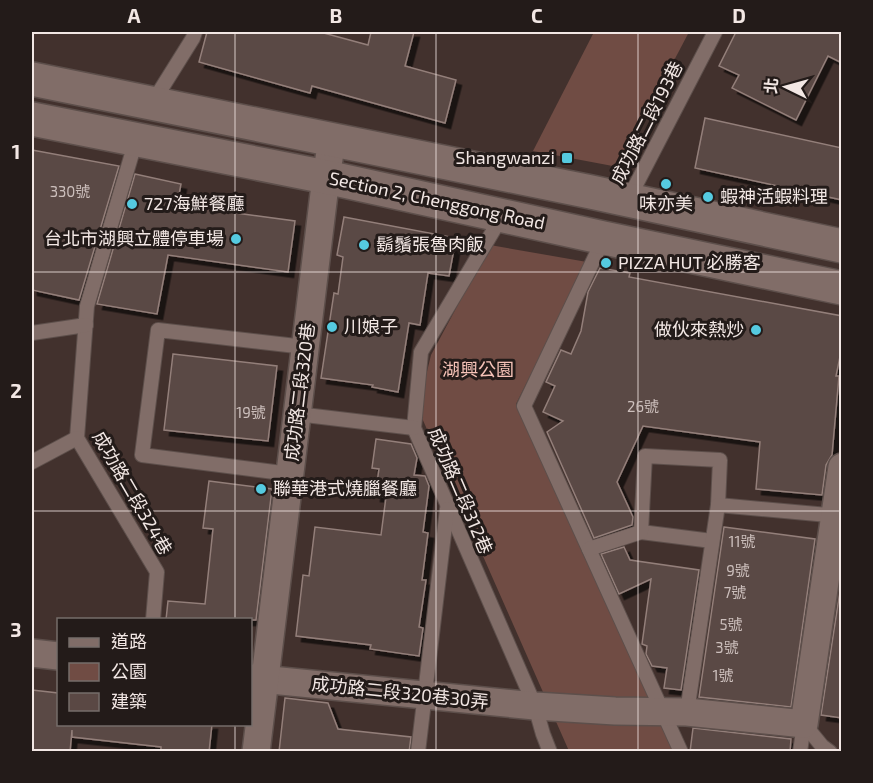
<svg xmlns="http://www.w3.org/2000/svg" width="873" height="783" viewBox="0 0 873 783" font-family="'Exo 2','Noto Sans TC',sans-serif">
<defs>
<filter id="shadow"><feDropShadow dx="5.5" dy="5.5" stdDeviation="0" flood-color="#0009"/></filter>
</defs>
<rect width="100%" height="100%" fill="#42312d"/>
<g fill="#704c44">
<polygon points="594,32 689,32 618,167 533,151"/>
<polygon points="490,245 587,262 516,404 674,751 569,751 418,409 431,355"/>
</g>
<g fill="#5a4844" stroke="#937f7a" stroke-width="1.5" filter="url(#shadow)">
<polygon points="207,32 320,32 368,45 371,32 414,32 405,66 456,80 445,123 312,86 310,93 199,62"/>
<polygon points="736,32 842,32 842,63 828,56 796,120 732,88 739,75 719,66"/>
<polygon points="705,118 842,148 842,200 695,168"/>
<polygon points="32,150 119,166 79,300 32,290"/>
<polygon points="135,174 181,184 177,205 295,221 288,272 168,255 157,314 97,304"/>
<polygon points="344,217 456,238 449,276 428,273 420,325 409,323 398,392 372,387 373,385 321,378 334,293 338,294 343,257 337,255"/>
<polygon points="600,268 630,273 629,277 842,316 842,347 836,376 839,376 832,455 826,465 822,495 756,489 760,442 643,426 617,482 633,517 632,525 594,538 547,432 563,421 543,412 555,386 546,382 561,350 571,354 581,331 588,292"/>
<polygon points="173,354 277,366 268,441 164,430"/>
<polygon points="376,439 411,444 417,458 414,475 425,476 429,486 423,532 428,533 422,580 426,580 419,627 423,628 419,656 370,649 371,645 296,636 303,575 309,576 315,527 381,535 386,497 375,496 379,469 372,468"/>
<polygon points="209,481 272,489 256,620 166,620 168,601 205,604 213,529 203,528"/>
<polygon points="724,527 815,539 791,707 699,697"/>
<polygon points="624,547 630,560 699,570 681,690 664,688 667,668 652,666 646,654 647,646 642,644 651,579 619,594 601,554"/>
<polygon points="842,578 842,718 821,715"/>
<polygon points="32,690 58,693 58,724 212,724 209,752 161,752 161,747 72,737 72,730 70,752 32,752"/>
<polygon points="285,698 328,703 338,729 411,737 409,752 279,752"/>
<polygon points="693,728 791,739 790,752 690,752"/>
</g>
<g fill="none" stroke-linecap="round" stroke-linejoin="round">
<g stroke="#5d4f4b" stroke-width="16">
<g id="service">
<polyline points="153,102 193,38 195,32"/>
<polyline points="136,140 87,306 77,438 157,572 153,620"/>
<polyline points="628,200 715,32"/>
<polyline points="502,216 421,352 414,428 535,706 543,734 550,752"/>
<polyline points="604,238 524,406 681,752"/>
<polyline points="32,333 86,325"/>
<polyline points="297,414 414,428"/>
<polyline points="32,462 77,438"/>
<polyline points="290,474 142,455 158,330 305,347"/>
<polyline points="641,532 712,541"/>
<polyline points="589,549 641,532 645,456 720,460 718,505"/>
<polyline points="687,712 718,505 839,516"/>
<polyline points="804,724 822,746 830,752"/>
<polyline points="418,752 447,509"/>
<polyline points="800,752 804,724"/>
</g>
</g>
<g stroke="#5d4f4b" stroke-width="30">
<g id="minor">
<polyline points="32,653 58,656"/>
<polyline points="250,678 535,706 615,711 687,712 804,724 842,467"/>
<polyline points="256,752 326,177 332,140"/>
</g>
</g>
<g stroke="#5d4f4b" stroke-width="36">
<g id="secondary">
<polyline points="32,79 591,192 842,246"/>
<polyline points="32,119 326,177 604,238 842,288"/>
</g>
</g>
<use href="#service" stroke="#816d68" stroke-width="14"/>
<use href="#minor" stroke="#816d68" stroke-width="27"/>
<use href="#secondary" stroke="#816d68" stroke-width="33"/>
</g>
<path fill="none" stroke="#f2e7e4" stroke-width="1.5" stroke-opacity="0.55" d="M235,32V620M436,32V752M638,32V752M32,272H842M32,511H842M235,724V752"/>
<g fill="#55cae0" stroke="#231b19" stroke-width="2">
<rect x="561" y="152" width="12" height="12" rx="3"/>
<circle cx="666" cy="184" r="6"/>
<circle cx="708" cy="197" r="6"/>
<circle cx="132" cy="204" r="6"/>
<circle cx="236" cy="239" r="6"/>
<circle cx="364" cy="245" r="6"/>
<circle cx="606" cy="263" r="6"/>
<circle cx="332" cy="327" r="6"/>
<circle cx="756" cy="330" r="6"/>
<circle cx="261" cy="489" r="6"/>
</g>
<g text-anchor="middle" stroke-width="6" stroke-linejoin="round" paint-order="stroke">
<g font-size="15" fill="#ccbfbc">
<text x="70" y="197">330號</text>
<text x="643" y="412">26號</text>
<text x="251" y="418">19號</text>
<text x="742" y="547">11號</text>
<text x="738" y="576">9號</text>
<text x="735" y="598">7號</text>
<text x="731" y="630">5號</text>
<text x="727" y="653">3號</text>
<text x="723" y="681">1號</text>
</g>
<g font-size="18" fill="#f2e7e4" stroke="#231b19">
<text transform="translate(647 123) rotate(-63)" y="6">成功路二段193巷</text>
<text transform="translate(437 201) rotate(12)" y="6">Section 2, Chenggong Road</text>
<text transform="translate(300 392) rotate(-83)" y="6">成功路二段320巷</text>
<text transform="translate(460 491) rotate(67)" y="6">成功路二段312巷</text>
<text transform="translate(132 493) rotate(60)" y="6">成功路二段324巷</text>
<text transform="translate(400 693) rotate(6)" y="6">成功路二段320巷30弄</text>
</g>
<g font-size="18" fill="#f2e7e4" stroke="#231b19" text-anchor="start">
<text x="555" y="164" text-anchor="end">Shangwanzi</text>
<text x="720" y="203">蝦神活蝦料理</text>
<text x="144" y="210">727海鮮餐廳</text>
<text x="666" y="210" text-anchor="middle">味亦美</text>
<text x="224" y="245" text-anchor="end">台北市湖興立體停車場</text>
<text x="376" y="251">鬍鬚張魯肉飯</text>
<text x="618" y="269">PIZZA HUT 必勝客</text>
<text x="344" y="333">川娘子</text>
<text x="744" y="336" text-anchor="end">做伙來熱炒</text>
<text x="273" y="495">聯華港式燒臘餐廳</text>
</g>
<g font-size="18" fill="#f6c3b8" stroke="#231b19">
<text x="478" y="376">湖興公園</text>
</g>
</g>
<rect width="873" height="783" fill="none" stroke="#231b19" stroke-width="66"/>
<rect x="57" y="618" width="195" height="108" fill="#231b19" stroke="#766d6a" stroke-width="1.5"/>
<rect x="69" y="638" width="30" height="9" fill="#816d68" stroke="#766d6a" stroke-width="1.5"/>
<text x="111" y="648" font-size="18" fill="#f2e7e4">道路</text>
<rect x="69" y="663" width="30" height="18" fill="#704c44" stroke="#766d6a" stroke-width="1.5"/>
<text x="111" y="678" font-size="18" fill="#f2e7e4">公園</text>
<rect x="69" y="693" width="30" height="18" fill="#5a4844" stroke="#766d6a" stroke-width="1.5"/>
<text x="111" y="708" font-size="18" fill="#f2e7e4">建築</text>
<g transform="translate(786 87) rotate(275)" stroke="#231b19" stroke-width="4.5" paint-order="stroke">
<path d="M0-4.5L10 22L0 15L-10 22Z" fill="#f2e7e4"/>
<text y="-9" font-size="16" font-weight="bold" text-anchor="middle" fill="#f2e7e4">北</text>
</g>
<rect x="33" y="33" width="807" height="717" fill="none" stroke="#f2e7e4" stroke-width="2"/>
<g font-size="20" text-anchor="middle" font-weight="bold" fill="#f2e7e4">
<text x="134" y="23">A</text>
<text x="336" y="23">B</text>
<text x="537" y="23">C</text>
<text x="739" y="23">D</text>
<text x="16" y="159">1</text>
<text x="16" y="398">2</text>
<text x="16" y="637">3</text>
</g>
</svg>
